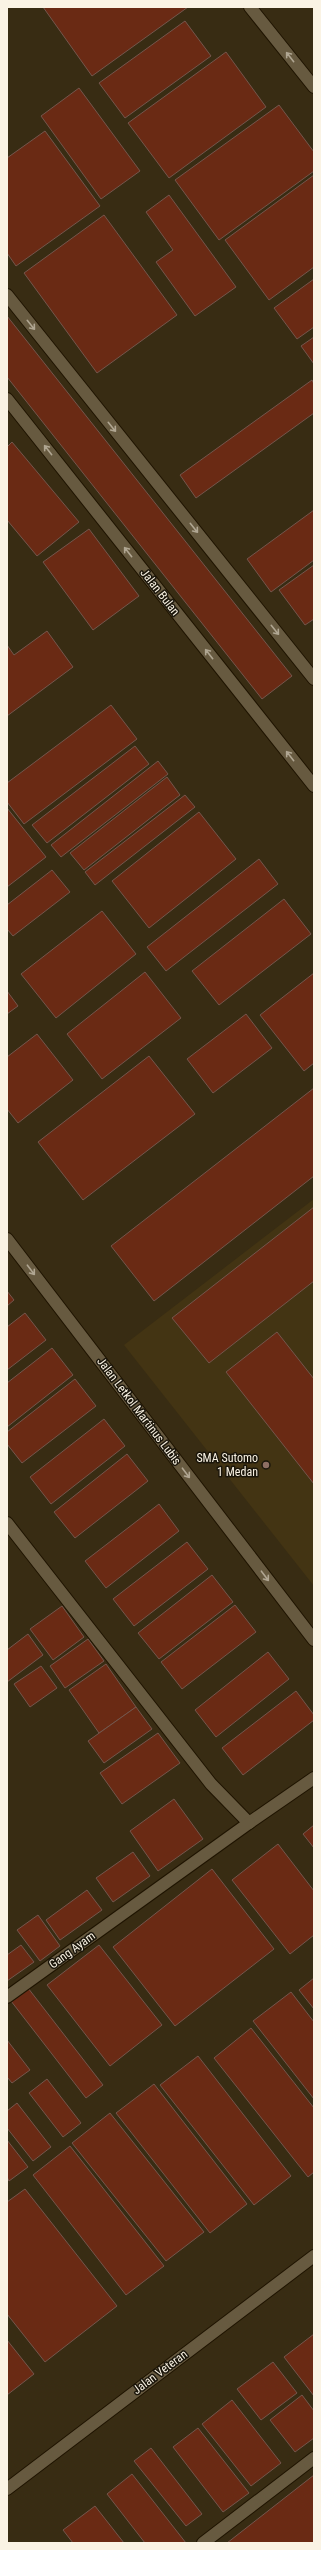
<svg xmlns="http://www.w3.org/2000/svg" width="321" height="2550" viewBox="0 0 321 2550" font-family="'Roboto Condensed',sans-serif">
<rect width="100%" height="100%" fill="#382c13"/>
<polygon fill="#433413" points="314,1199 314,1586 124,1345"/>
<g fill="#6a2a14" stroke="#74564c">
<polygon points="43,7 188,7 92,76"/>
<polygon points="185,21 211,56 125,118 99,83"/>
<polygon points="226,52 266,107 169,178 128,123"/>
<polygon points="79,88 140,171 101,199 41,116"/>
<polygon points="279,105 314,152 314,171 219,240 175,180"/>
<polygon points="45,131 100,206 16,266 7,253 7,158"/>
<polygon points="314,175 314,267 269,300 225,240"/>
<polygon points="169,195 236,287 195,316 156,262 173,250 146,212"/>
<polygon points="104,215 177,315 97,373 24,273"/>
<polygon points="314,279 314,327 297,339 274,308"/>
<polygon points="7,316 292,676 262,699 7,377"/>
<polygon points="314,337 314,364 301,346"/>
<polygon points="312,380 314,384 314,413 196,498 180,475"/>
<polygon points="12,442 79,522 37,556 7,520 7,447"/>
<polygon points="314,510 314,560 271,592 247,559"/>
<polygon points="89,529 139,596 93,630 43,562"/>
<polygon points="314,565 314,619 305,625 279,590"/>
<polygon points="47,631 73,667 7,716 7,645 14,655"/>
<polygon points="111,705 137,739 24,824 7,802 7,783"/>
<polygon points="135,746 149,764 47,843 32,825"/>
<polygon points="158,761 168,774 61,857 51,845"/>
<polygon points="167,777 180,795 84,870 70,853"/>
<polygon points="185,795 195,807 95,885 85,872"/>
<polygon points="7,808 46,857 7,887"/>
<polygon points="199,812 236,859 149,928 112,881"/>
<polygon points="259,859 278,884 166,971 147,947"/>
<polygon points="52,870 70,892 13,936 7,929 7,905"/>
<polygon points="284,899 311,934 219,1005 192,971"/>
<polygon points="102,911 136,954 56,1018 21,974"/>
<polygon points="145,972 181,1018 102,1079 67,1034"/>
<polygon points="314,973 314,1063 304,1071 260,1015"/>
<polygon points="7,991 18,1006 7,1014"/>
<polygon points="246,1014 272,1048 213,1093 187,1059"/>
<polygon points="37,1034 73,1080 18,1123 7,1109 7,1057"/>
<polygon points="149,1056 195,1114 83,1200 38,1142"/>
<polygon points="314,1088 314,1176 154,1301 111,1246"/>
<polygon points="314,1207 314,1281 209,1363 172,1318"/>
<polygon points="7,1291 14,1300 7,1306"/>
<polygon points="25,1313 46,1340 7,1370 7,1327"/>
<polygon points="277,1332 314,1379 314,1484 226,1372"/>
<polygon points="52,1348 73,1375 7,1427 7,1383"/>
<polygon points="75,1379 96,1406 22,1463 7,1444 7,1432"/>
<polygon points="104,1419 125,1446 51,1504 30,1477"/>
<polygon points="127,1454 148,1481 75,1538 54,1512"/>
<polygon points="159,1504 179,1531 106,1588 85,1561"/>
<polygon points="187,1542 208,1569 134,1626 113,1599"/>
<polygon points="212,1575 233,1602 159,1659 138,1633"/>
<polygon points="235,1605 256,1632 182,1689 161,1662"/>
<polygon points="62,1606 84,1637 53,1660 30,1629"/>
<polygon points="28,1634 43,1655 7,1682 7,1650"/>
<polygon points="88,1639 104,1661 65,1688 50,1666"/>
<polygon points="268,1652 289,1679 216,1737 195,1710"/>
<polygon points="106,1664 136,1707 99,1733 69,1690"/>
<polygon points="41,1666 57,1688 30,1707 14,1684"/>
<polygon points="296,1691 314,1715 314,1720 243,1775 222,1748"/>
<polygon points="136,1707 152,1729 104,1763 88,1741"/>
<polygon points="158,1733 180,1763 122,1804 100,1773"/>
<polygon points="174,1799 203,1839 158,1871 130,1831"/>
<polygon points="314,1825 314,1848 303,1834"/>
<polygon points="278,1844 314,1891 314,1935 290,1954 232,1880"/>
<polygon points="133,1852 150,1876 113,1902 96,1878"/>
<polygon points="212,1869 274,1949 175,2026 113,1947"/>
<polygon points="87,1890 102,1910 60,1940 46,1920"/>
<polygon points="38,1915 60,1946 40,1961 17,1930"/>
<polygon points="21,1945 34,1962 7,1981 7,1955"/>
<polygon points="99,1945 162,2025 110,2066 47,1985"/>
<polygon points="314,1978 314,2009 299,1990"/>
<polygon points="28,1988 103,2085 86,2098 11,2001"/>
<polygon points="291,1992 314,2022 314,2099 253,2021"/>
<polygon points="251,2028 314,2108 314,2172 308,2177 214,2058"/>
<polygon points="7,2040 30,2070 12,2083 7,2077"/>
<polygon points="198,2056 291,2176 254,2205 160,2085"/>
<polygon points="47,2079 81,2123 63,2137 29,2093"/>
<polygon points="154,2084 247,2204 210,2233 116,2113"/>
<polygon points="17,2103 51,2147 33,2161 7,2128 7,2111"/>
<polygon points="110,2113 204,2232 166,2261 72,2143"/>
<polygon points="7,2140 28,2167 9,2181 7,2177"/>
<polygon points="70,2146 164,2266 126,2295 33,2175"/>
<polygon points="25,2189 117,2306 45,2362 7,2314 7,2202"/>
<polygon points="314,2334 314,2396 284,2357"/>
<polygon points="7,2340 34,2374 7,2395"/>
<polygon points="273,2362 297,2393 261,2420 237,2389"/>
<polygon points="302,2395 314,2411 314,2438 295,2452 270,2420"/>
<polygon points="232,2400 281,2463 251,2486 202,2424"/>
<polygon points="198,2428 249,2493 223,2512 173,2447"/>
<polygon points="151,2448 202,2514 186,2526 134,2461"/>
<polygon points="132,2474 186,2543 145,2543 107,2494"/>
<polygon points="314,2475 314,2543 227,2543"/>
<polygon points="95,2506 124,2543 73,2543 63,2530"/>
</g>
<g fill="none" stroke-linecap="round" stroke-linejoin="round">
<g stroke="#1f1400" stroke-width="14">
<g id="minor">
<polyline points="250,7 314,87"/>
<polyline points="7,295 314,679"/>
<polyline points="7,399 314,786"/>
<polyline points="7,1239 314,1640"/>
<polyline points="7,1523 211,1784 249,1823 314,1778"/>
<polyline points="7,1997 249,1823"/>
<polyline points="7,2489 314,2256"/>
<polyline points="203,2543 314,2458"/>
</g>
</g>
<use href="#minor" stroke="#675a40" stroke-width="12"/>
</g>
<defs><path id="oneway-shaft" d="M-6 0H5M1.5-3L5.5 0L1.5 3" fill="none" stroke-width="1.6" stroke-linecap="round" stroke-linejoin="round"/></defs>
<g stroke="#b0a692">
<use href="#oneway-shaft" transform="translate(290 57) rotate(-128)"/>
<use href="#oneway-shaft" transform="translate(31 325) rotate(51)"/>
<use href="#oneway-shaft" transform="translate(112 427) rotate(51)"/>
<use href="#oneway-shaft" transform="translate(48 450) rotate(-128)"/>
<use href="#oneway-shaft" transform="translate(194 528) rotate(51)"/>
<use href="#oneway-shaft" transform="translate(128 552) rotate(-128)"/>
<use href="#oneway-shaft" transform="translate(275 630) rotate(51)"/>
<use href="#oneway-shaft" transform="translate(209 654) rotate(-128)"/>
<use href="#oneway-shaft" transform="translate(290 756) rotate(-128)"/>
<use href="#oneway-shaft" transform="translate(31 1270) rotate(53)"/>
<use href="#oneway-shaft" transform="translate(186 1473) rotate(53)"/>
<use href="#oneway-shaft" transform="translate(265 1576) rotate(53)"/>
</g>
<circle fill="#8d6e63" stroke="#1b160b" stroke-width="1.5" cx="266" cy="1465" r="4"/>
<g text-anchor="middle" stroke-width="3" stroke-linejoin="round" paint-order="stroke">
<g font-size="12" fill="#faf3e4" stroke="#1b160b">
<text transform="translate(160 592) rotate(52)" y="4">Jalan Bulan</text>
<text transform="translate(139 1411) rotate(53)" y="4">Jalan Letkol Martinus Lubis</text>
<text transform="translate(72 1950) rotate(-36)" y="4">Gang Ayam</text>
<text transform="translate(160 2372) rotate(-37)" y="4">Jalan Veteran</text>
</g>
<g font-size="12" fill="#faf3e4" stroke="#1b160b" text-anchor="end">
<text x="258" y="1462">SMA Sutomo<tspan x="258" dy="14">1 Medan</tspan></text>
</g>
</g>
<rect width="321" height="2550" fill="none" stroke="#faf3e4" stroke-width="16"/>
</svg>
